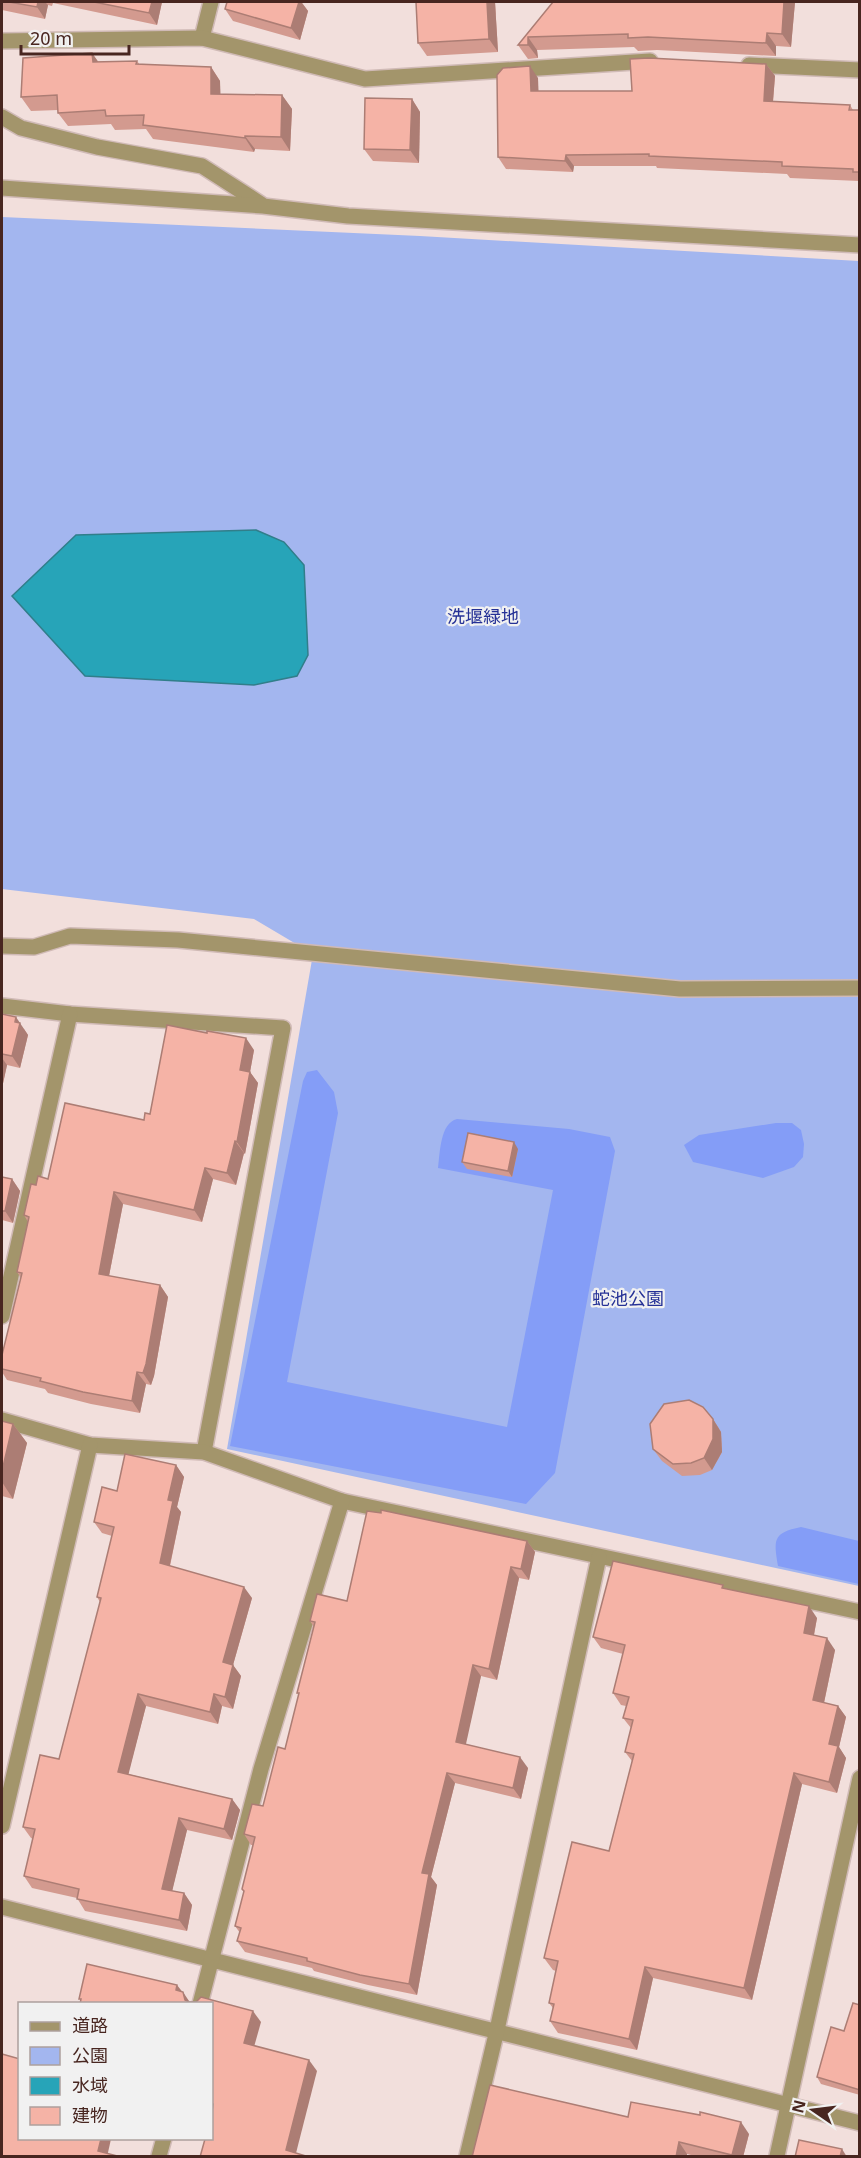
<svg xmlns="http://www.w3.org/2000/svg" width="861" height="2158" viewBox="0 0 861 2158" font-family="'Noto Sans','Noto Sans JP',sans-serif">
<rect width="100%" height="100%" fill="#f2dfdc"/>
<polygon fill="#a3b6ef" points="2,217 420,236 859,261 859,1586 227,1449 313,954 254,919 2,889"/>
<g fill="#849df7">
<path d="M317,1070L334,1092L338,1113L287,1382L507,1427L553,1190L438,1168C440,1153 440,1123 457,1119L569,1129L610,1137L615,1151L555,1473L526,1504L230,1446L303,1081L307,1072Z"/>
<polygon points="776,1123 792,1123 801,1130 804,1144 803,1157 794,1167 763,1178 693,1162 684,1145 699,1135"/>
<path d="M801,1527L859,1541V1584L778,1566C774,1540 772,1533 801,1527Z"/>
</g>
<polygon fill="#27a4b8" stroke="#317e8a" stroke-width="1.5" points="256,530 284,542 304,565 308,655 297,676 254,685 85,676 12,596 76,535"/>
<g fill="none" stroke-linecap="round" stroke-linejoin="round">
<g stroke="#d0bab6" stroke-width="18">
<g id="minor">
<polyline points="202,38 211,2"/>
<polyline points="2,41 202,38 365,79 650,61"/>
<polyline points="749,65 860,70"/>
<polyline points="2,117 21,128 97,147 202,166 261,204"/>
<polyline points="2,188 263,206 348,216 860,245"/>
<polyline points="2,946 34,947 70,936 178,940 680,989 860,988"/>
<polyline points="2,1006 70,1014 283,1028 204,1452"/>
<polyline points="2,1316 70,1014"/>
<polyline points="2,1420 90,1445 204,1452 342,1501 860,1612"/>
<polyline points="2,1826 90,1445"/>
<polyline points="2,1907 860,2123"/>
<polyline points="200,2004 261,1769 342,1501"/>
<polyline points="159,2156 164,2138"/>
<polyline points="467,2156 497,2030 599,1557"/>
<polyline points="777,2156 860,1778"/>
</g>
</g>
<use href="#minor" stroke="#a3956b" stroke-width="15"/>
</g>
<g fill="#d39a8f">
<polygon points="2,2 162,2 157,25 53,3 52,6 48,5 45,19 2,10"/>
<polygon points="227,2 303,2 302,3 308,11 300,40 233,21 225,9"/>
<polygon points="495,2 498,52 427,56 418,43"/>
<polygon points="553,2 795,2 791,47 776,46 776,56 657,50 638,51 634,47 537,50 538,58 528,59 518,45"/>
<polygon points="92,53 98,62 137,61 140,65 211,67 220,81 220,94 282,95 292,109 290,151 255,149 254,152 153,139 146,129 115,130 111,124 68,126 58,113 58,110 31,111 21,97"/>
<polygon points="766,64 775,76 773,102 850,105 853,110 860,110 860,182 859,181 790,178 787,174 657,168 656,166 574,166 573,172 506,169 498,157 538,78 538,91 632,91"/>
<polygon points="412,99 420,112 419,163 373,161 364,149"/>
<polygon points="2,1014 24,1029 28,1035 20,1068 7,1065 2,1088"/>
<polygon points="254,1050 250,1072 258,1083 245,1154 244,1153 236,1185 213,1179 202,1222 123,1204 109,1276 160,1285 168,1297 154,1376 151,1385 146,1384 140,1413 91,1404 48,1393 45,1389 7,1380 2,1372 2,1355 21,1278 17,1272 28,1222 24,1215 36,1185 48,1179 144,1120 150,1114"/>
<polygon points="518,1149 512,1177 467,1169 462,1162"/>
<polygon points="2,1177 12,1179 20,1191 13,1223 2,1220"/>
<polygon points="713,1419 721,1432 722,1452 712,1470 700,1475 682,1476 662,1461 653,1449"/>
<polygon points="2,1421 13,1424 27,1443 13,1499 2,1496"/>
<polygon points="176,1465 184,1477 177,1507 181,1512 170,1566 252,1598 233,1665 241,1676 233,1709 222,1706 218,1724 146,1706 128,1774 232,1799 240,1810 232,1840 187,1830 172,1891 184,1893 192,1905 187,1931 85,1911 77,1898 32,1888 24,1876 33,1839 31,1838 23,1827 59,1759 100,1602 97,1597 112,1536 102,1533 94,1522 117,1491"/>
<polygon points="527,1541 535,1552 529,1580 519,1578 497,1680 481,1676 465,1744 528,1768 521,1799 455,1783 431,1877 437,1885 417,1995 368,1985 314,1971 312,1968 245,1952 237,1941 240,1933 235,1926 244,1893 242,1889 253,1845 251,1845 244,1834 263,1806 285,1749 299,1695 297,1693 314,1627 310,1621 347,1601"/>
<polygon points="726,1589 817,1618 814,1635 835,1650 824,1703 838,1706 846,1717 839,1747 846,1758 837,1793 802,1784 752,2000 653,1978 637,2050 558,2033 550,2021 553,2008 549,2003 556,1971 553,1970 544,1958 609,1851 632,1761 625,1752 631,1728 623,1718 626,1706 621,1705 613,1693 623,1654 601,1648 593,1637"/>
<polygon points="860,2005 860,2095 821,2084 817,2077"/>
<polygon points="628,2117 749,2134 743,2157 699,2157 687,2154 687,2157 472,2157"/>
</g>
<g fill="#ac7d74">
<polygon points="38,2 45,2 48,5 45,19 37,7"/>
<polygon points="152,2 162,2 157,25 149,13"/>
<polygon points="295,2 303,2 302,3 308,11 300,40 291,28"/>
<polygon points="487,2 495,2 498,52 489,39"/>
<polygon points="784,2 795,2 791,47 782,34"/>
<polygon points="767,33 776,46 776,56 766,43"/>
<polygon points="528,37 537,50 538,58 528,45"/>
<polygon points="92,53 102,67 93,62"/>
<polygon points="766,64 775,76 772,113 764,101"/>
<polygon points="530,66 538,78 539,103 531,91"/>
<polygon points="211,67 220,81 221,107 211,94"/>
<polygon points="282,95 292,109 290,151 281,137"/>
<polygon points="412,99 420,112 419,163 410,150"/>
<polygon points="245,136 255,149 254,152 245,138"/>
<polygon points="566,155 574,166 573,172 565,161"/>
<polygon points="16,1017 28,1035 20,1068 12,1056"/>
<polygon points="246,1038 254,1050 250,1072 258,1083 245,1154 237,1142 240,1070"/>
<polygon points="2,1058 7,1065 2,1088"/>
<polygon points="235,1141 244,1153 236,1185 227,1173"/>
<polygon points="514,1142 518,1149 512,1177 508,1171"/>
<polygon points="205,1168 213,1179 202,1222 194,1210"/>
<polygon points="12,1179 20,1191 13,1223 5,1211"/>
<polygon points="114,1192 123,1204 107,1286 99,1274"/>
<polygon points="160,1285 168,1297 154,1376 151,1385 143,1373"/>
<polygon points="137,1372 146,1384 140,1413 132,1401"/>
<polygon points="713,1419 721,1432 722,1452 712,1470 704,1458"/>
<polygon points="13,1424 27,1443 13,1499 2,1482 2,1471"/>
<polygon points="176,1465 184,1477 177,1507 181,1512 168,1574 160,1563 168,1500"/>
<polygon points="527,1541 535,1552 529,1580 521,1569"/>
<polygon points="511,1567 519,1578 497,1680 489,1669"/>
<polygon points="244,1587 252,1598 233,1665 241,1676 233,1709 225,1697 223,1662"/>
<polygon points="809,1606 817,1618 812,1645 804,1633"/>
<polygon points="827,1638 835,1650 822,1712 813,1700"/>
<polygon points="473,1665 481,1676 464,1753 456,1742"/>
<polygon points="138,1694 146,1706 126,1784 118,1772"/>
<polygon points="214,1694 222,1706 218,1724 210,1712"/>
<polygon points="838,1706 846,1717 839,1747 846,1758 837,1793 829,1782 829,1744"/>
<polygon points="520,1757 528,1768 521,1799 513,1788"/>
<polygon points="447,1773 455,1783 431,1877 437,1885 417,1995 409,1984 422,1873"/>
<polygon points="794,1773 802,1784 752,2000 744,1988"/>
<polygon points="232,1799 240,1810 232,1840 224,1829"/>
<polygon points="179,1818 187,1830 170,1900 162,1889"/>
<polygon points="184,1893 192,1905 187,1931 179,1920"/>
<polygon points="645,1967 653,1978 637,2050 629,2039"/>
<polygon points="177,1985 184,1994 183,1992 191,2004 188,2004 176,1990"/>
<polygon points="253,2011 261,2022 252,2054 244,2043"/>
<polygon points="309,2060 317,2071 295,2157 286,2150"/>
<polygon points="741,2122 749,2134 743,2157 733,2157 732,2155"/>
<polygon points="101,2139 111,2139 107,2157 98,2151"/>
<polygon points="679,2142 687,2154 687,2157 676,2157"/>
<polygon points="842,2149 847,2157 840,2157"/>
</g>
<g fill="#f5b3a6" stroke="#ac7d74" stroke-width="1.5">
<polygon points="9,2 38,2 37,7"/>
<polygon points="94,2 152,2 149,13"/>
<polygon points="227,2 299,2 291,28 225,9"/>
<polygon points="416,2 487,2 489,39 418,43"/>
<polygon points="553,2 784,2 782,34 767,33 766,43 648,37 628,38 628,34 528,37 528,45 518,45"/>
<polygon points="92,53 93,62 137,61 136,64 211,67 211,94 282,95 281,137 245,136 245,138 143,125 144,115 106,116 105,110 58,113 57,95 21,97 23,58"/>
<polygon points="649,58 766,64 764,101 850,105 849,110 860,110 860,172 853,172 853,169 782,166 782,162 649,156 649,154 566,155 565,161 498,157 497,75 503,68 530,66 531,91 632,91 630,59"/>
<polygon points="365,98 412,99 410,150 364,149"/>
<polygon points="2,1014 16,1017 15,1022 20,1023 12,1056 2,1054"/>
<polygon points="167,1025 207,1033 207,1031 246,1038 240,1070 250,1072 237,1142 235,1141 227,1173 205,1168 194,1210 114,1192 99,1274 160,1285 146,1364 143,1373 137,1372 132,1401 83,1392 40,1381 41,1378 2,1369 2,1355 22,1273 17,1272 29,1217 24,1215 31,1184 36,1185 38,1176 48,1179 65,1103 144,1120 145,1113 150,1114"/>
<polygon points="468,1133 514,1142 508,1171 462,1162"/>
<polygon points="2,1177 12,1179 5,1211 2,1211"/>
<polygon points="689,1400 703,1407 713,1419 713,1439 704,1458 691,1463 673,1464 653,1449 650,1424 664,1404"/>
<polygon points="2,1421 13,1424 2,1471"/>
<polygon points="125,1454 176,1465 168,1500 173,1501 160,1563 244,1587 223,1662 233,1665 225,1697 214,1694 210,1712 138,1694 118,1772 232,1799 224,1829 179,1818 162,1889 184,1893 179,1920 77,1899 79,1889 24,1876 35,1829 23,1827 40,1755 59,1759 101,1598 97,1597 114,1527 94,1522 102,1487 117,1491"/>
<polygon points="381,1510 527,1541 521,1569 511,1567 489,1669 473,1665 456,1742 520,1757 513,1788 447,1773 422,1873 429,1874 409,1984 360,1975 307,1961 307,1958 237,1941 241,1928 235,1926 244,1891 242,1889 255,1837 244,1834 252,1804 263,1806 278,1747 285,1749 299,1693 297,1693 315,1622 310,1621 317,1594 347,1601 367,1511 381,1513"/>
<polygon points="613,1561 723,1585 722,1588 809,1606 804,1633 827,1638 813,1700 838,1706 829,1744 838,1746 829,1782 794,1773 744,1988 645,1967 629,2039 550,2021 554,2004 549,2003 558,1961 544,1958 572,1842 609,1851 634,1754 625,1752 633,1720 623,1718 629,1697 613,1693 625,1645 593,1637"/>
<polygon points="87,1964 177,1985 176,1990 183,1992 185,2000 189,2002 196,2002 201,1997 253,2011 244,2043 309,2060 286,2150 309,2157 200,2157 205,2139 212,2139 212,2112 213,2104 212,2103 212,2004 80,2004 81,1999 79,1999"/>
<polygon points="853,2003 860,2005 860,2090 817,2077 831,2027 844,2031"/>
<polygon points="2,2054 20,2059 20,2139 101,2139 98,2151 121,2157 2,2157"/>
<polygon points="490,2085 628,2117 631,2102 700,2115 700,2112 741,2122 732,2155 679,2142 676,2157 472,2157"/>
<polygon points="799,2140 842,2149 840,2157 795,2157"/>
</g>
<g text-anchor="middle" stroke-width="4.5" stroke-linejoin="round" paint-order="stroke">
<g font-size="18" fill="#253196" stroke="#f1f1f1">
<text x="483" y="623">洗堰緑地</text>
<text x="628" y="1305">蛇池公園</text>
</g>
</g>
<rect width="861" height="2158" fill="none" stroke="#482620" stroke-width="6"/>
<rect x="18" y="2002" width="195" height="138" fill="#f1f1f1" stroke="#ada09d" stroke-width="1.5"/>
<rect x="30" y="2022" width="30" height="9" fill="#a3956b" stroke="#ada09d" stroke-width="1.5"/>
<text x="72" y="2032" font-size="18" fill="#482620">道路</text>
<rect x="30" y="2047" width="30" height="18" fill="#a3b6ef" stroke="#ada09d" stroke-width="1.5"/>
<text x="72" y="2062" font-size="18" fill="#482620">公園</text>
<rect x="30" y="2077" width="30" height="18" fill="#27a4b8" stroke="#ada09d" stroke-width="1.5"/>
<text x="72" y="2092" font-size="18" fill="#482620">水域</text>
<rect x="30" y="2107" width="30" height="18" fill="#f5b3a6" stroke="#ada09d" stroke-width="1.5"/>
<text x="72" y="2122" font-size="18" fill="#482620">建物</text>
<g transform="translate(813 2110) rotate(284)" stroke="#f1f1f1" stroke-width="4.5" paint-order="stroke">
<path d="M0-4.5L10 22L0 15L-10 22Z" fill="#482620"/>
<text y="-9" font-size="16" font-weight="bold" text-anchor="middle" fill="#482620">N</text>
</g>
<path d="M21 45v9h108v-9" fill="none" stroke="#482620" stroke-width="3"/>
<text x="30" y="45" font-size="18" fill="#482620" stroke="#f1f1f1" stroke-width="4.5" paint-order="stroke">20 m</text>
</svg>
